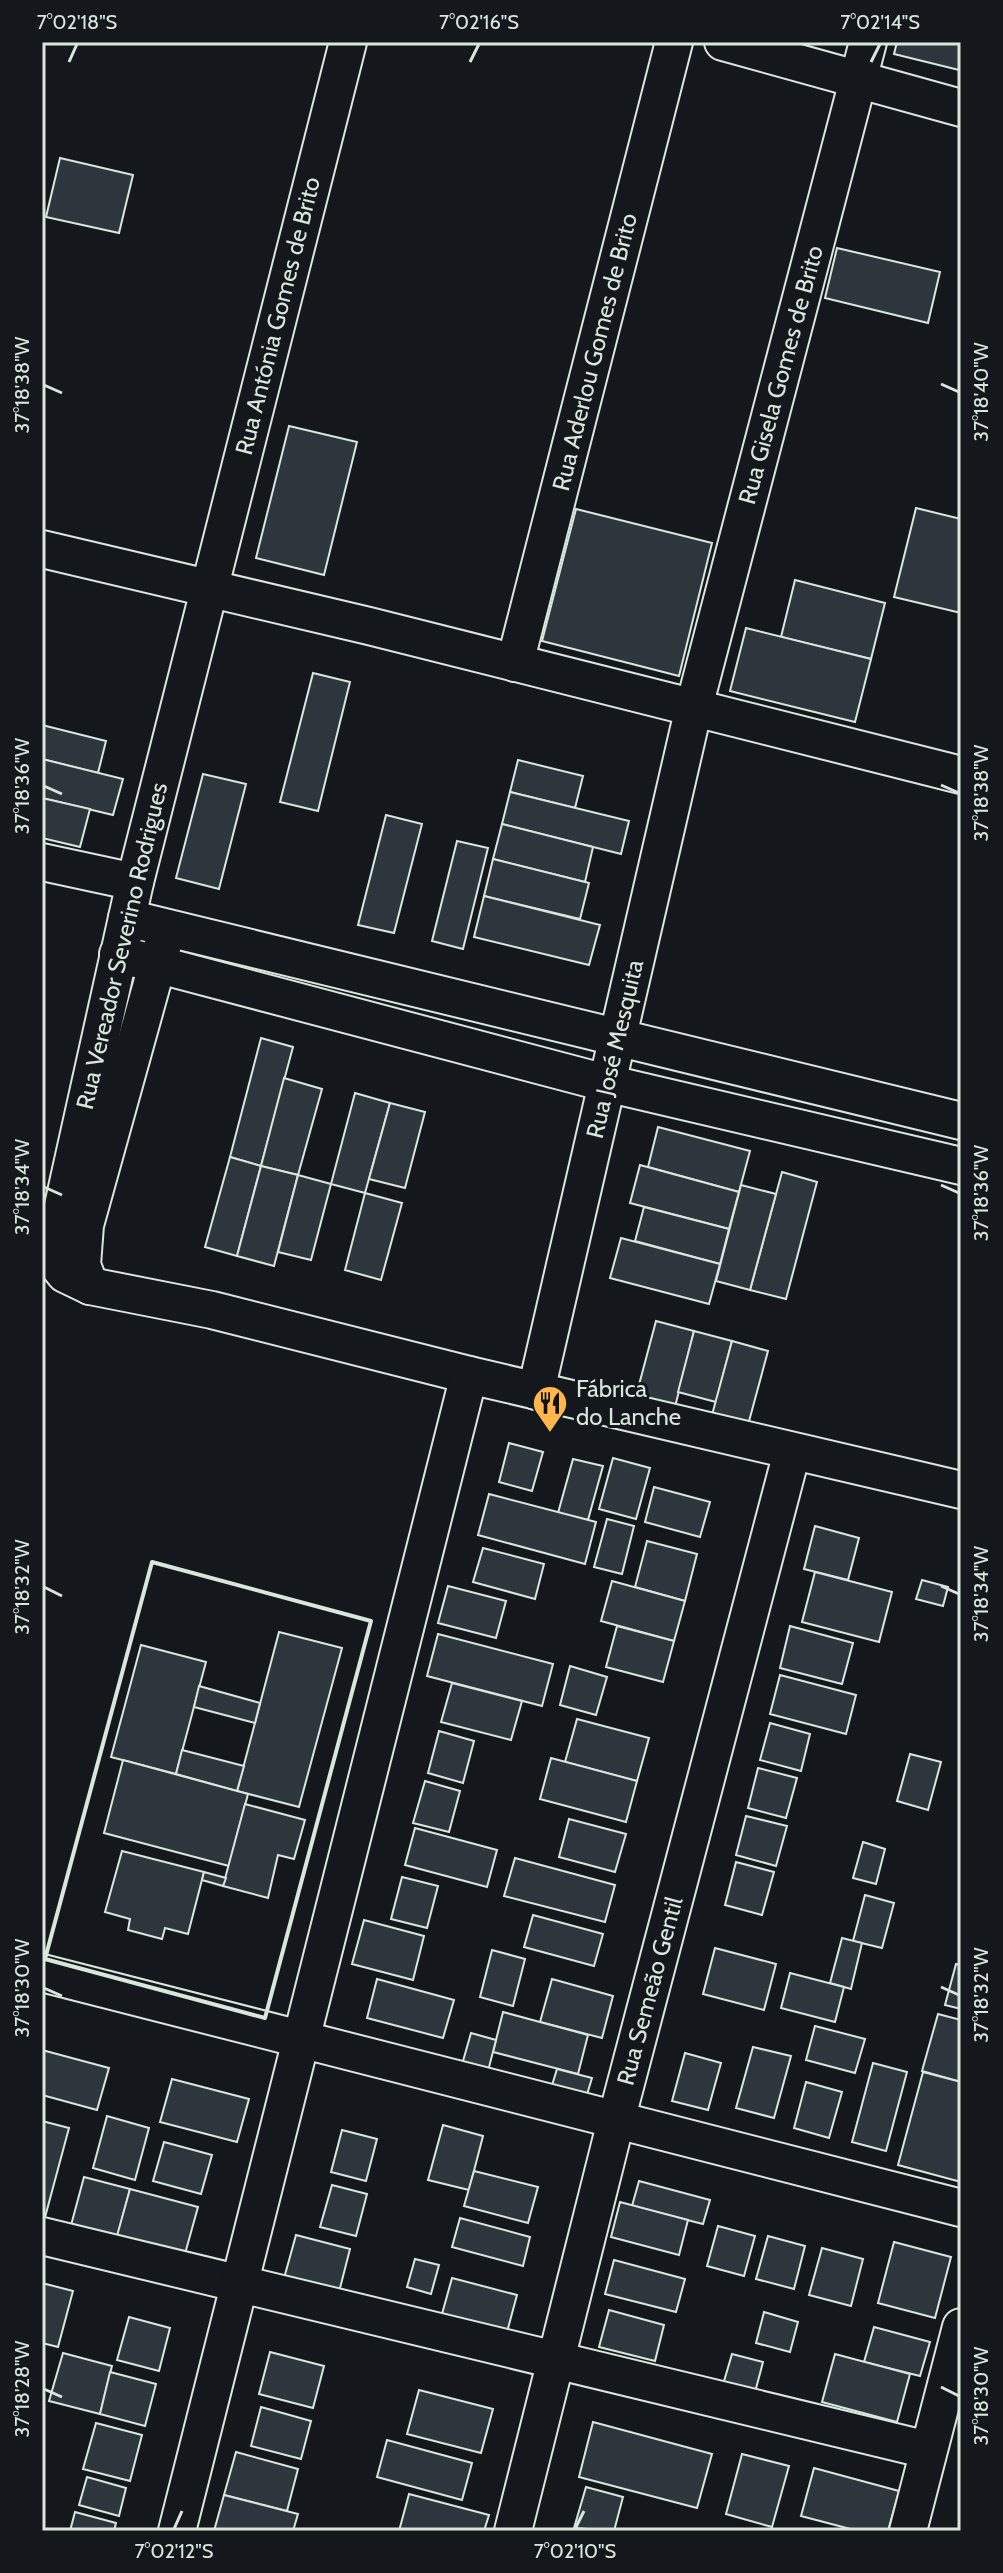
<svg xmlns="http://www.w3.org/2000/svg" width="1003" height="2573" viewBox="0 0 1003 2573" font-family="Cabin,sans-serif">
<rect width="100%" height="100%" fill="#14181c"/>
<g fill="#2c363c" stroke="#d8e6dc" stroke-width="2">
<polygon points="897,42 961,42 959,70 894,54"/>
<polygon points="60,158 133,175 119,233 46,217"/>
<polygon points="837,248 940,272 928,323 825,298"/>
<polygon points="289,426 357,442 324,575 256,558"/>
<polygon points="916,508 961,519 961,613 894,597"/>
<polygon points="576,509 712,543 679,676 542,641"/>
<polygon points="795,580 885,603 871,659 781,637"/>
<polygon points="746,628 871,659 855,722 730,691"/>
<polygon points="313,673 350,682 318,811 280,802"/>
<polygon points="42,725 106,741 98,773 42,759"/>
<polygon points="42,759 123,779 113,815 42,798"/>
<polygon points="518,760 583,776 575,808 510,792"/>
<polygon points="203,774 246,784 219,889 176,878"/>
<polygon points="510,792 629,821 621,854 502,824"/>
<polygon points="42,798 90,809 80,847 42,838"/>
<polygon points="386,815 422,824 394,933 358,925"/>
<polygon points="502,824 593,847 585,882 493,859"/>
<polygon points="457,841 488,848 463,949 432,941"/>
<polygon points="493,859 589,883 580,919 484,896"/>
<polygon points="484,896 600,925 589,965 474,937"/>
<polygon points="261,1038 293,1047 261,1166 230,1157"/>
<polygon points="284,1078 322,1089 298,1175 261,1166"/>
<polygon points="355,1093 390,1103 365,1193 331,1184"/>
<polygon points="390,1103 425,1112 405,1188 369,1179"/>
<polygon points="658,1127 750,1151 739,1192 648,1167"/>
<polygon points="230,1157 261,1166 237,1256 205,1247"/>
<polygon points="640,1165 739,1192 729,1229 630,1203"/>
<polygon points="261,1166 298,1175 274,1266 237,1256"/>
<polygon points="782,1172 817,1182 786,1299 750,1290"/>
<polygon points="298,1175 331,1184 311,1260 278,1252"/>
<polygon points="741,1185 776,1194 750,1290 716,1281"/>
<polygon points="365,1193 402,1203 381,1280 345,1270"/>
<polygon points="644,1207 729,1229 720,1264 635,1241"/>
<polygon points="621,1238 720,1264 709,1304 610,1278"/>
<polygon points="656,1321 694,1331 675,1407 636,1396"/>
<polygon points="694,1331 732,1341 716,1402 678,1392"/>
<polygon points="732,1341 768,1351 748,1425 712,1415"/>
<polygon points="509,1443 543,1452 532,1491 499,1482"/>
<polygon points="613,1458 650,1468 636,1519 599,1509"/>
<polygon points="573,1459 603,1466 588,1520 558,1513"/>
<polygon points="654,1487 710,1502 700,1537 645,1522"/>
<polygon points="489,1494 596,1522 585,1564 478,1535"/>
<polygon points="607,1519 634,1526 622,1574 594,1567"/>
<polygon points="815,1526 859,1538 848,1580 804,1569"/>
<polygon points="647,1541 697,1554 685,1601 635,1587"/>
<polygon points="483,1548 544,1564 535,1599 473,1582"/>
<polygon points="815,1572 892,1592 879,1642 802,1622"/>
<polygon points="922,1580 948,1587 943,1606 916,1599"/>
<polygon points="612,1581 685,1601 674,1641 601,1621"/>
<polygon points="448,1586 506,1601 496,1638 438,1623"/>
<polygon points="617,1626 674,1641 663,1682 606,1667"/>
<polygon points="790,1626 853,1643 842,1684 780,1668"/>
<polygon points="279,1632 342,1648 299,1807 237,1791"/>
<polygon points="438,1634 553,1664 542,1706 427,1676"/>
<polygon points="141,1645 206,1662 176,1774 111,1757"/>
<polygon points="570,1666 607,1677 596,1715 560,1705"/>
<polygon points="780,1675 856,1695 846,1734 770,1714"/>
<polygon points="452,1683 522,1701 511,1740 441,1722"/>
<polygon points="199,1686 260,1703 255,1723 194,1707"/>
<polygon points="577,1719 649,1738 637,1781 565,1762"/>
<polygon points="770,1723 810,1734 801,1771 760,1760"/>
<polygon points="439,1731 474,1741 463,1783 428,1773"/>
<polygon points="182,1750 244,1766 237,1791 176,1774"/>
<polygon points="910,1754 941,1762 928,1810 897,1801"/>
<polygon points="551,1758 637,1781 626,1822 540,1799"/>
<polygon points="123,1760 248,1794 229,1866 104,1833"/>
<polygon points="758,1768 797,1778 786,1818 748,1808"/>
<polygon points="425,1781 460,1791 449,1832 413,1823"/>
<polygon points="245,1804 305,1820 294,1859 278,1855 268,1898 223,1886"/>
<polygon points="746,1816 787,1826 776,1866 736,1855"/>
<polygon points="569,1819 626,1834 615,1872 559,1857"/>
<polygon points="415,1828 497,1850 487,1887 405,1865"/>
<polygon points="863,1842 885,1849 876,1884 853,1878"/>
<polygon points="122,1851 204,1872 188,1934 165,1928 162,1939 128,1930 130,1919 105,1912"/>
<polygon points="515,1858 615,1885 605,1922 504,1896"/>
<polygon points="736,1862 774,1872 762,1915 725,1905"/>
<polygon points="204,1872 226,1878 223,1886 202,1880"/>
<polygon points="402,1877 438,1886 427,1928 391,1919"/>
<polygon points="865,1895 894,1903 882,1948 853,1941"/>
<polygon points="533,1915 603,1934 594,1966 524,1947"/>
<polygon points="364,1920 424,1936 413,1980 352,1964"/>
<polygon points="842,1938 862,1943 851,1989 830,1983"/>
<polygon points="715,1948 776,1964 764,2010 703,1994"/>
<polygon points="492,1950 525,1959 513,2006 480,1997"/>
<polygon points="956,1964 961,1965 961,2009 945,2005"/>
<polygon points="790,1973 844,1987 835,2022 781,2008"/>
<polygon points="377,1979 454,2000 443,2038 367,2018"/>
<polygon points="552,1979 613,1996 602,2038 540,2022"/>
<polygon points="503,2012 588,2035 578,2074 493,2052"/>
<polygon points="938,2014 961,2020 961,2082 922,2071"/>
<polygon points="815,2026 865,2039 855,2073 806,2060"/>
<polygon points="471,2033 496,2040 487,2075 461,2068"/>
<polygon points="753,2047 791,2056 774,2118 736,2108"/>
<polygon points="42,2050 109,2068 97,2110 42,2095"/>
<polygon points="685,2053 721,2063 708,2110 672,2101"/>
<polygon points="873,2063 907,2072 886,2151 852,2142"/>
<polygon points="557,2069 592,2078 585,2101 550,2092"/>
<polygon points="923,2072 961,2082 961,2182 898,2165"/>
<polygon points="172,2079 249,2099 237,2142 160,2122"/>
<polygon points="806,2082 842,2092 829,2138 794,2128"/>
<polygon points="107,2116 149,2128 135,2180 93,2168"/>
<polygon points="42,2121 69,2128 44,2221 42,2220"/>
<polygon points="443,2125 483,2136 469,2190 428,2180"/>
<polygon points="342,2130 377,2139 366,2181 331,2172"/>
<polygon points="164,2142 212,2155 201,2194 153,2181"/>
<polygon points="474,2171 538,2187 528,2223 464,2206"/>
<polygon points="84,2177 130,2189 116,2242 70,2229"/>
<polygon points="639,2181 710,2200 703,2224 632,2206"/>
<polygon points="332,2185 367,2194 356,2236 320,2227"/>
<polygon points="130,2189 198,2207 183,2261 115,2243"/>
<polygon points="620,2202 688,2220 679,2255 611,2237"/>
<polygon points="460,2218 530,2237 523,2266 452,2247"/>
<polygon points="718,2226 755,2236 744,2276 707,2266"/>
<polygon points="296,2235 350,2249 338,2296 283,2282"/>
<polygon points="768,2236 805,2246 794,2289 756,2279"/>
<polygon points="894,2242 951,2257 935,2318 878,2303"/>
<polygon points="822,2248 863,2259 851,2306 809,2295"/>
<polygon points="415,2259 439,2265 431,2294 407,2287"/>
<polygon points="614,2260 685,2279 676,2312 605,2294"/>
<polygon points="452,2278 517,2295 507,2332 442,2314"/>
<polygon points="42,2283 73,2291 58,2347 42,2343"/>
<polygon points="609,2310 664,2325 655,2361 599,2347"/>
<polygon points="764,2312 798,2322 790,2352 756,2343"/>
<polygon points="129,2317 170,2328 159,2371 117,2360"/>
<polygon points="874,2327 930,2342 920,2376 864,2362"/>
<polygon points="270,2352 324,2366 313,2408 259,2394"/>
<polygon points="63,2353 112,2366 100,2414 49,2401"/>
<polygon points="732,2354 763,2362 754,2396 722,2388"/>
<polygon points="835,2354 910,2374 897,2422 822,2402"/>
<polygon points="110,2372 156,2384 145,2426 100,2414"/>
<polygon points="419,2390 493,2409 481,2453 407,2434"/>
<polygon points="261,2407 311,2421 301,2459 251,2446"/>
<polygon points="593,2422 712,2454 697,2508 579,2477"/>
<polygon points="96,2423 142,2435 130,2481 83,2469"/>
<polygon points="387,2440 472,2463 462,2500 377,2477"/>
<polygon points="236,2452 298,2469 287,2511 224,2495"/>
<polygon points="742,2454 789,2466 772,2527 726,2514"/>
<polygon points="814,2468 899,2491 888,2531 858,2531 801,2516"/>
<polygon points="87,2477 126,2488 119,2516 79,2505"/>
<polygon points="586,2487 623,2497 614,2531 574,2528"/>
<polygon points="409,2494 489,2515 484,2531 399,2531"/>
<polygon points="224,2495 298,2514 293,2531 214,2531"/>
<polygon points="75,2512 116,2523 114,2531 70,2531"/>
</g>
<g fill="none" stroke-linecap="round" stroke-linejoin="round">
<g stroke="#d8e6dc" stroke-width="40">
<g id="minor">
<polyline points="348,42 135,882 55,1242 57,1264 65,1274 90,1286 212,1310 469,1375 961,1490"/>
<polyline points="723,42 961,108"/>
<polyline points="42,549 369,626 961,775"/>
<polyline points="515,663 674,42"/>
<polyline points="42,862 135,882"/>
<polyline points="127,918 961,1121"/>
<polyline points="118,954 606,1083 961,1166"/>
<polyline points="90,1286 82,1265 85,1225 163,944"/>
<polyline points="536,1391 694,707 868,42"/>
<polyline points="42,1973 961,2208"/>
<polyline points="42,2236 928,2450"/>
<polyline points="177,2531 469,1375"/>
<polyline points="513,2531 617,2117 792,1452"/>
<polyline points="908,2531 961,2327"/>
</g>
</g>
<use href="#minor" stroke="#14181c" stroke-width="36"/>
<polygon stroke="#d8e6dc" stroke-width="4" points="152,1562 371,1621 265,2018 45,1959"/>
</g>
<path fill="none" stroke="#d8e6dc" stroke-width="3" d="M69,62L77,44M470,62L479,44M871,62L880,44M941,384L959,392M44,385L62,393M941,785L959,793M44,786L62,794M941,1185L959,1193M44,1187L62,1195M941,1586L959,1594M44,1587L62,1596M941,1987L959,1995M44,1988L62,1996M941,2387L959,2396M44,2389L62,2397M174,2529L182,2511M575,2529L584,2511"/>
<defs>
<g id="restaurant-pin" transform="scale(1.8)"><path d="M0 17L-7.5 6A9.5 9.5 0 1 1 7.5 6Z" fill="#ffb74d" stroke="#14181c"/><path d="M-5-6h1v4h1v-4h1v4h1v-4h1v5L-1.5 .5V6h-2V.5L-5-1ZM5-6V6H3V1.5H1.5Q1.5-4 5-6Z" fill="#111"/></g>
</defs>
<g fill-rule="evenodd">
<use href="#restaurant-pin" x="550" y="1403"/>
</g>
<g text-anchor="middle" stroke-width="6" stroke-linejoin="round" paint-order="stroke">
<g font-size="24" fill="#d8e6dc" stroke="#14181c">
<text transform="translate(278 316) rotate(-76)" y="8">Rua Antónia Gomes de Brito</text>
<text transform="translate(595 352) rotate(-76)" y="8">Rua Aderlou Gomes de Brito</text>
<text transform="translate(781 375) rotate(-75)" y="8">Rua Gisela Gomes de Brito</text>
<text transform="translate(122 946) rotate(-77)" y="8">Rua Vereador Severino Rodrigues</text>
<text transform="translate(615 1049) rotate(-77)" y="8">Rua José Mesquita</text>
<text transform="translate(650 1991) rotate(-75)" y="8">Rua Semeão Gentil</text>
</g>
<g font-size="24" fill="#d8e6dc" stroke="#14181c" text-anchor="start">
<text x="576" y="1397">Fábrica<tspan x="576" dy="28">do Lanche</tspan></text>
</g>
</g>
<rect width="1003" height="2573" fill="none" stroke="#14181c" stroke-width="88"/>
<rect x="44" y="44" width="915" height="2485" fill="none" stroke="#d8e6dc" stroke-width="3"/>
<g font-size="20" text-anchor="middle" fill="#d8e6dc">
<text x="77" y="29">7°02'18"S</text>
<text x="479" y="29">7°02'16"S</text>
<text x="880" y="29">7°02'14"S</text>
<text transform="translate(22 385) rotate(-90)" y="7">37°18'38"W</text>
<text transform="translate(981 392) rotate(-90)" y="7">37°18'40"W</text>
<text transform="translate(22 786) rotate(-90)" y="7">37°18'36"W</text>
<text transform="translate(981 793) rotate(-90)" y="7">37°18'38"W</text>
<text transform="translate(22 1187) rotate(-90)" y="7">37°18'34"W</text>
<text transform="translate(981 1193) rotate(-90)" y="7">37°18'36"W</text>
<text transform="translate(22 1587) rotate(-90)" y="7">37°18'32"W</text>
<text transform="translate(981 1594) rotate(-90)" y="7">37°18'34"W</text>
<text transform="translate(22 1988) rotate(-90)" y="7">37°18'30"W</text>
<text transform="translate(981 1995) rotate(-90)" y="7">37°18'32"W</text>
<text transform="translate(22 2389) rotate(-90)" y="7">37°18'28"W</text>
<text transform="translate(981 2396) rotate(-90)" y="7">37°18'30"W</text>
<text x="174" y="2558">7°02'12"S</text>
<text x="575" y="2558">7°02'10"S</text>
</g>
</svg>
